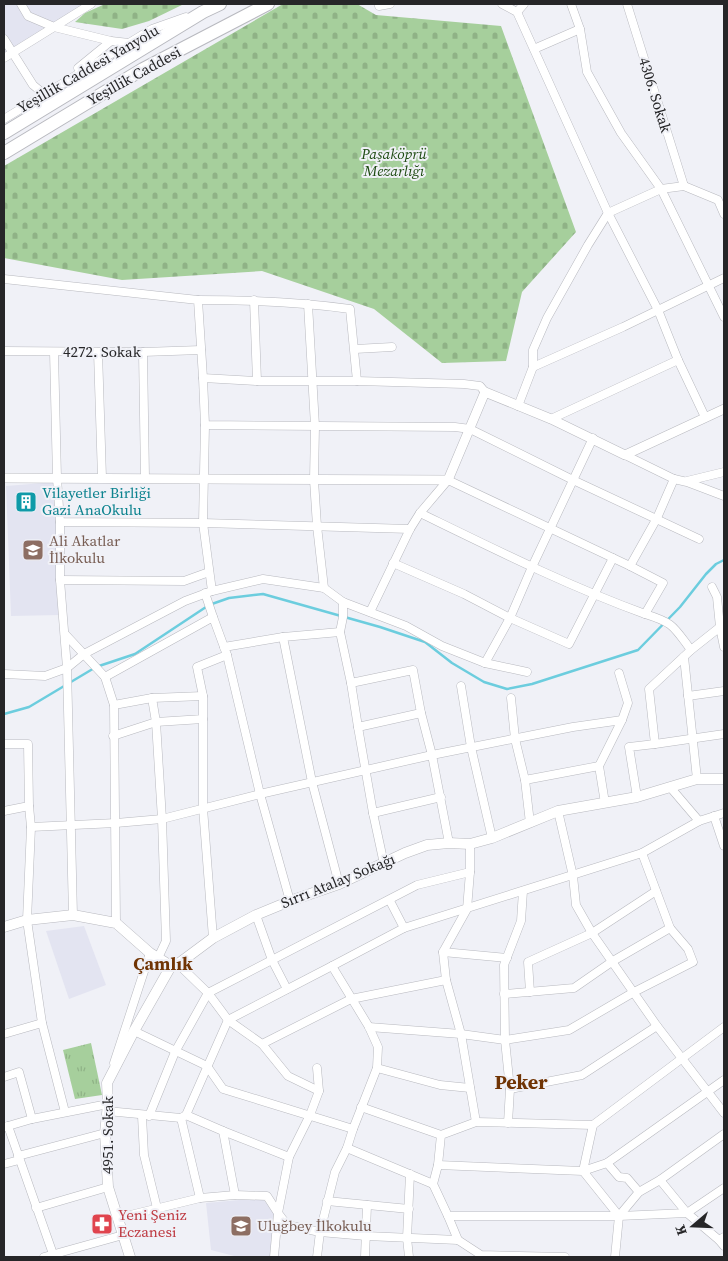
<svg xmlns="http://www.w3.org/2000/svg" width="728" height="1261" viewBox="0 0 728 1261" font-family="'Source Serif 4',serif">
<defs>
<pattern id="grass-tufts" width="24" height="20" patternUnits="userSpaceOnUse" patternTransform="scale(1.25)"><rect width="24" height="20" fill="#a6cf9c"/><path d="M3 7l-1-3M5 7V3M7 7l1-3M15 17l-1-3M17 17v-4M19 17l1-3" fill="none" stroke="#8fb286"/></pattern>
<pattern id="cemetery-stones" width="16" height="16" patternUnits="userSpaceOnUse" patternTransform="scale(1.25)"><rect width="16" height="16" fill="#a6cf9c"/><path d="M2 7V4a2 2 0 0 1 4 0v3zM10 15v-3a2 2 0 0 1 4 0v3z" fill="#8fb286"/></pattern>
</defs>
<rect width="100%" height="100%" fill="#f0f1f7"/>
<g fill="#e3e4f1">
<polygon points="4,4 98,4 4,62"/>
<polygon points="55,482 60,615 11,616 6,486"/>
<polygon points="84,926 106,985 69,999 46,931"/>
<polygon points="262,1198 275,1214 272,1257 238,1257 211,1250 206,1203"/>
</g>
<polygon fill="url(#grass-tufts)" points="91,1043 102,1095 75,1099 63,1050"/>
<g fill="url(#cemetery-stones)">
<polygon points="105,4 184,4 149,21 122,29 75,22 85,13"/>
<polygon points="283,4 357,4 376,15 501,26 576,232 522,292 506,361 442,363 374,309 262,271 122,280 4,258 4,166"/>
</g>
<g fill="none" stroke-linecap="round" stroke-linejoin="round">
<polyline stroke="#6ccdde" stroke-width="2.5" points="4,714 29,707 96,667 135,654 209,605 229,598 263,594 380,627 425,642 452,663 484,682 507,689 532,684 638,650 680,607 706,574 716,564 724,560"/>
<g stroke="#b8b9bf" stroke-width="9">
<g id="minor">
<polyline points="21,4 28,16 54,27 91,4"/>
<polyline points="502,4 517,12 608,213 658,310 678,360 705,417"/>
<polyline points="571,4 580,29 587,72 621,133 661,189 684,186 718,200 724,214"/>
<polyline points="627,4 684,186"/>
<polyline points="379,6 390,4"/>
<polyline points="517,12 524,4"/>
<polyline points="4,39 33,85 44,94"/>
<polyline points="534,49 580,29"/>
<polyline points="4,58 54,27 111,41 129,43"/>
<polyline points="78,68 111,41"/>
<polyline points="4,119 152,29 186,17"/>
<polyline points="4,279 198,300 203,378 257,381 357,381 464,384 480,386 485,392"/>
<path d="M198,300C249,300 300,302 350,309L357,381"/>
<polyline points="254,300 257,381"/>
<polyline points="308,304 315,426 314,480 317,526 324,588"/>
<polyline points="355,349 392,347"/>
<polyline points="4,351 143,352 201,350"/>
<polyline points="54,352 57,478 60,522 203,523 410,529"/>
<polyline points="98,352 102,478"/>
<polyline points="143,352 145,478"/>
<polyline points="533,367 533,350 547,318 588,245 608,213 661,189 724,317"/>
<polyline points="203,378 205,425 455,427 470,429 573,480 699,539"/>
<polyline points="518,406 533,367 623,327 724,278"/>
<polyline points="551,419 678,360"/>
<polyline points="205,425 203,523 212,591"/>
<polyline points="625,455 674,479 687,482 724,496"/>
<polyline points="687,481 724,472"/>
<path d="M420,513C494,549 568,586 645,614L663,583L630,566"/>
<polyline points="60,522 60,580 67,668 73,915"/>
<polyline points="393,563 464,594 510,618 569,644 613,558 630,566 657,518 674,479"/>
<polyline points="60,580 184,581 209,572"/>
<polyline points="712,587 717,597 720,627"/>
<polyline points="205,593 213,617"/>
<polyline points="343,602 343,617 340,632 351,683 413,670 421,713 432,755 449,843"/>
<polyline points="370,612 410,529 420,513 448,480 613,558"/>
<path d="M645,614C674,623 673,626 691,650"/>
<polyline points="65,634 105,677 213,617 227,655 260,794 290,901"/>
<polyline points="224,647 283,637"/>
<polyline points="684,657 697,779"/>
<polyline points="485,663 527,672"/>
<polyline points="619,673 628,703 622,720"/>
<polyline points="4,674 45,676 67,668 84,654 185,601 212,591 263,579 324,588 343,602 406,626 442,646 485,663 510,618 532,567 593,438"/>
<polyline points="105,677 114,705 116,923"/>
<polyline points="351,683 358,727 421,713"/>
<polyline points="461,686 471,747 492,838"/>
<polyline points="688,696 724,691"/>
<polyline points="511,698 515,739 525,780 599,766"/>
<polyline points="114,705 152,698 203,696"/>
<polyline points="203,719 203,808 213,938"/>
<polyline points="358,727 373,813 384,864"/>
<polyline points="113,736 156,722 152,698"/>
<polyline points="4,744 28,744 29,806 31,827 27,920 42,1023 65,1112"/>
<polyline points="655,744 724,734"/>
<polyline points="525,780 530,823"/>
<polyline points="670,787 699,821"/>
<polyline points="637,797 629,747 655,744 649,689 691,650 720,627 724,647"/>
<polyline points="4,811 29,806"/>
<polyline points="558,811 573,876 576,905 592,933 657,1026 724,1113"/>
<polyline points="373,813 441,797"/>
<polyline points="714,816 724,846"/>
<polyline points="31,827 116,823 162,819 260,794 432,755 573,727 622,720 599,766 605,803"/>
<polyline points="470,844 470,872 467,909 443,952 446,980 461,1034 476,1122"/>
<polyline points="642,853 699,821 724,813"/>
<polyline points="339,884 312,782 283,637 340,632"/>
<polyline points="390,901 404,928"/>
<polyline points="256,915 272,960 287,989"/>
<polyline points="443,952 507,958"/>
<polyline points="158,958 166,941 162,819 156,722 203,719 203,696 197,667 227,655"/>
<polyline points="178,964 208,993 228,1020 262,1044 351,999 446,980"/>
<polyline points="332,966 404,928 642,853 670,928 688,949 693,962 634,992 569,1030 505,1040 461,1034 369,1027"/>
<polyline points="530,992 528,962 592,933 656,891"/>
<polyline points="504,994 574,988 613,961 670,928"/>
<polyline points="134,1031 207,1066 223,1089 353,1129"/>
<polyline points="4,1034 42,1023"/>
<polyline points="262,1044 288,1076 319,1091"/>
<polyline points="114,1063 150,953"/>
<polyline points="317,1068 319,1091 310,1115 289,1157 278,1213 287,1225 320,1232 366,1236 458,1240 481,1255 565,1257"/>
<polyline points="377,1068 440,1085 470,1088"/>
<polyline points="4,1077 19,1072 32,1119"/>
<polyline points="510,1089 582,1075 657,1026"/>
<polyline points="361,1107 441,1135"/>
<polyline points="107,1111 181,1118 186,1115 228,1020 332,966 369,1027 378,1047 377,1068 353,1129 347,1148 335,1172 320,1232 317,1257"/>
<polyline points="186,1115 223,1131 235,1195"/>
<polyline points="142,1116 144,1155 157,1208"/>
<polyline points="149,1116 175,1052 208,993 417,885 470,872"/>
<polyline points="181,1118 200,1198"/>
<polyline points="508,1123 510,1089 505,1040 504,965 521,921 523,891"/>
<polyline points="593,1125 583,1171 607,1163 724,1080"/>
<polyline points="8,1126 32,1119 108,1104"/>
<polyline points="4,1127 8,1126 53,1254"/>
<polyline points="223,1131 289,1157"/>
<polyline points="347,1148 433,1184"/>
<polyline points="18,1156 105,1133"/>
<polyline points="607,1163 619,1177 627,1178 639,1192"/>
<polyline points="4,1164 19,1160"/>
<polyline points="438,1165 583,1171 619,1216 639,1192 660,1180 724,1134"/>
<polyline points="660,1180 687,1213 724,1188"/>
<polyline points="327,1201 409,1209"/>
<polyline points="36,1208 108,1187"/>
<polyline points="448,1216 458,1240"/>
<polyline points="118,1218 200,1198 235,1195 267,1196 278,1213 274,1257"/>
<polyline points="724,1237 719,1240 724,1246"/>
<polyline points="719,1240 687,1213 619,1216 448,1216 433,1184 438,1165 441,1135 476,1122 593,1125 724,1027"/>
<polyline points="44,1257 123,1235"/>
<polyline points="365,1257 367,1205"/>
<polyline points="409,1257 407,1238 410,1174"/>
<polyline points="615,1257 619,1216"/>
</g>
</g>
<g stroke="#b8b9bf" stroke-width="10">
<polyline id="tertiary" points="4,478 448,480 485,392 551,419 625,455 724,409"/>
</g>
<g stroke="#b8b9bf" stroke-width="11">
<g id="secondary">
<polyline points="4,927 27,920 73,915 116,923 150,953 171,966 178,964 213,938 256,915 290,901 339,884 405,853 427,845 449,843 470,844 492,838 558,811 637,797 697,779 724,779"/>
<polyline points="130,1257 108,1187 105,1133 108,1104 107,1083 134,1031 171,966"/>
</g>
</g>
<g stroke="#b8b9bf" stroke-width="14">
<g id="trunk">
<polyline points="4,133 203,12 220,4"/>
<polyline points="4,153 143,69 268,4"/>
</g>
</g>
<use href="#minor" stroke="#fff" stroke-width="8"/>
<use href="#tertiary" stroke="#fff" stroke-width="9"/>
<use href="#secondary" stroke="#fff" stroke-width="10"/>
<use href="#trunk" stroke="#fff" stroke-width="12"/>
</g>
<defs>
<g id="building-square" transform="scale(1.125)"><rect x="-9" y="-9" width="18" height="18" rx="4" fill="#0f9aa8" stroke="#f0f1f7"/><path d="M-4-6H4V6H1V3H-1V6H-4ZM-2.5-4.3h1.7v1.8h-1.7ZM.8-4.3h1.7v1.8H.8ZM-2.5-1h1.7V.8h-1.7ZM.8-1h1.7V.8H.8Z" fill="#fff"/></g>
<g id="school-square" transform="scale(1.125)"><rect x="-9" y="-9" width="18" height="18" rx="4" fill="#8d6e63" stroke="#f0f1f7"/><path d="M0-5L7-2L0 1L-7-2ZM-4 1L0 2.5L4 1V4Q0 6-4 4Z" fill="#fff"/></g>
<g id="pharmacy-square" transform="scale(1.125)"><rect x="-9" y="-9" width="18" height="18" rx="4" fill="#e0444e" stroke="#f0f1f7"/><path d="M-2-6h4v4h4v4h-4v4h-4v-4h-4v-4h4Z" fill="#fff"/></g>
</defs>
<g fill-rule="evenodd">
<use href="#building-square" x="26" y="502"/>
<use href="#school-square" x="33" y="550"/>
<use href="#pharmacy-square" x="102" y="1224"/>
<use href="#school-square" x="241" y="1226"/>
</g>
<g text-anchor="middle" stroke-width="4" stroke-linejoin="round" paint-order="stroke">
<g font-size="15" fill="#262628" stroke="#f0f1f7">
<text transform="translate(88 69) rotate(-30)" y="5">Yeşillik Caddesi Yanyolu</text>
<text transform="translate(134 76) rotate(-29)" y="5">Yeşillik Caddesi</text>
<text transform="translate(655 95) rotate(73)" y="5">4306. Sokak</text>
<text x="102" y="357">4272. Sokak</text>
<text transform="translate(338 881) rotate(-22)" y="5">Sırrı Atalay Sokağı</text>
<text transform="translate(108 1135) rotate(-90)" y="5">4951. Sokak</text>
</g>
<g font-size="15" font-style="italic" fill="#1f4c13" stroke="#f0f1f7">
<text x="394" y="159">Paşaköprü<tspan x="394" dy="17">Mezarlığı</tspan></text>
</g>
<g font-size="15" fill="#0d838f" stroke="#f0f1f7" text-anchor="start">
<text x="42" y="498">Vilayetler Birliği<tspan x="42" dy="17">Gazi AnaOkulu</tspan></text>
</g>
<g font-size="15" fill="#785e54" stroke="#f0f1f7" text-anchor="start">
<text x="49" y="546">Ali Akatlar<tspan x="49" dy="17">İlkokulu</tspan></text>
<text x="257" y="1231">Uluğbey İlkokulu</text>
</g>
<g font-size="15" fill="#be3a42" stroke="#f0f1f7" text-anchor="start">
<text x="118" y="1220">Yeni Şeniz<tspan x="118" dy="17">Eczanesi</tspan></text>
</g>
<g font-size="18" font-weight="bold" fill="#703404" stroke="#f0f1f7">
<text x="163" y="970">Çamlık</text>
</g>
<g font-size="20" font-weight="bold" fill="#703404" stroke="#f0f1f7">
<text x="521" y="1089">Peker</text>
</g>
</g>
<rect width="728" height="1261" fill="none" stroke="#262628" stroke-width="10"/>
<g transform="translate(693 1226) rotate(251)" stroke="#f0f1f7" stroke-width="4" paint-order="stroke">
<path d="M0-4L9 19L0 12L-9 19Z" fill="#262628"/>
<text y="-8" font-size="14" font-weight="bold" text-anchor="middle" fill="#262628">K</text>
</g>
</svg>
